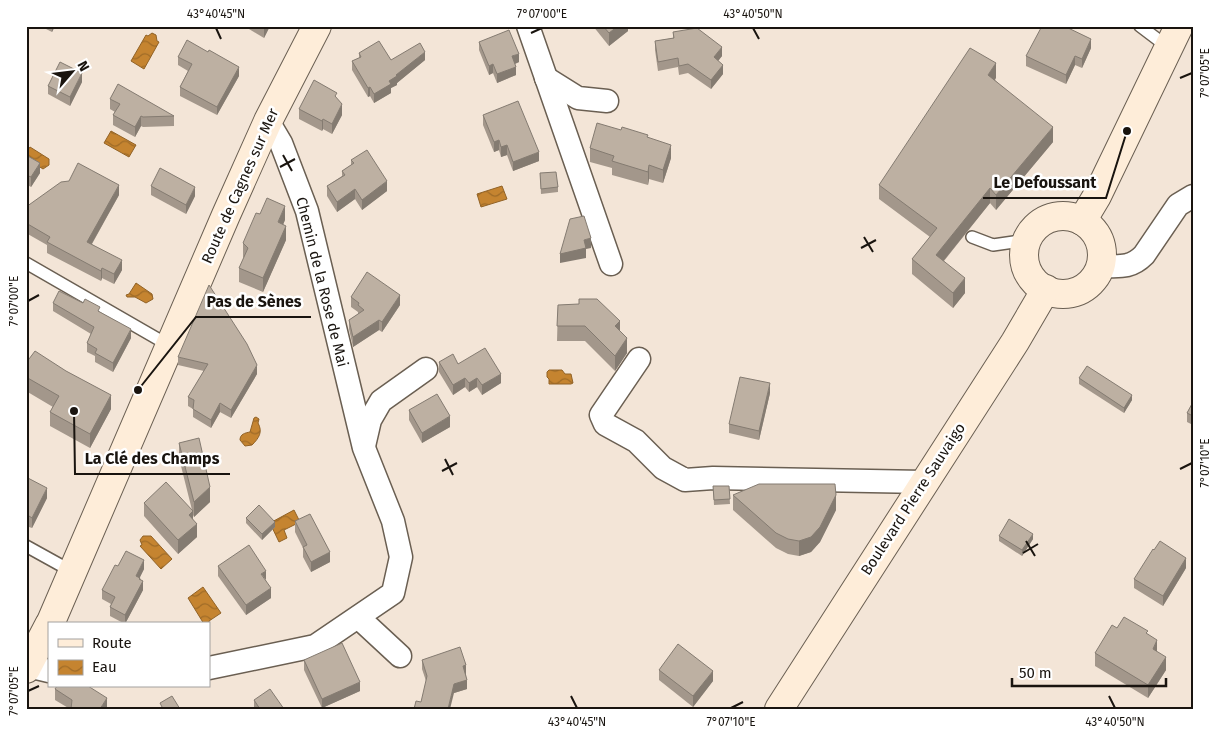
<svg xmlns="http://www.w3.org/2000/svg" width="1219" height="735" viewBox="0 0 1219 735" font-family="'Fira Sans',sans-serif">
<defs>
<pattern id="water-waves" width="16" height="10" patternUnits="userSpaceOnUse" patternTransform="scale(1.25)"><rect width="16" height="10" fill="#c58430"/><path d="M0 5q4-4 8 0t8 0" fill="none" stroke="#9f6b27"/></pattern>
</defs>
<rect width="100%" height="100%" fill="#f3e5d7"/>
<g fill="url(#water-waves)" stroke="#916226">
<polygon points="152,33 156,35 157,41 159,42 144,69 131,61 146,35 148,36"/>
<polygon points="111,131 136,145 129,157 104,143"/>
<polygon points="30,147 49,159 49,165 43,169 26,158 26,152"/>
<polygon points="502,186 507,199 481,207 477,194"/>
<polygon points="136,283 152,294 153,299 146,303 135,297 127,297 126,295 129,294"/>
<polygon points="549,370 562,370 565,374 571,374 573,383 571,384 549,384 549,379 547,377 547,372"/>
<path d="M256,417L259,419L258,423C263,432 259,438 252,445L245,446L240,440C240,434 245,433 250,432L254,418Z"/>
<polygon points="294,510 300,522 284,530 287,538 279,542 270,523"/>
<polygon points="143,536 151,536 172,559 161,569 140,546 142,545 140,540"/>
<polygon points="203,587 221,613 209,621 209,627 209,624 204,624 188,598"/>
</g>
<g fill="none" stroke-linecap="round" stroke-linejoin="round">
<g stroke="#6a5f52" stroke-width="14">
<g id="service">
<polyline points="1140,26 1169,48"/>
<polyline points="972,237 993,245 1028,240"/>
<polyline points="26,263 170,346"/>
<polyline points="26,546 73,572"/>
</g>
</g>
<g stroke="#6a5f52" stroke-width="25">
<g id="minor">
<polyline points="528,26 611,264"/>
<polyline points="546,78 578,98 607,101"/>
<path d="M1100,266C1119,266 1130,269 1144,255L1178,205L1193,196"/>
<polyline points="639,359 601,415 605,424 636,441 663,468 685,480 713,478 924,482"/>
<polyline points="364,446 370,420 381,401 426,369"/>
<polyline points="359,618 400,656"/>
<polyline points="28,666 49,671"/>
<polyline points="209,668 315,646 393,593 401,557 393,521 364,448 307,211 281,143 268,121"/>
</g>
</g>
<g stroke="#6a5f52" stroke-width="30">
<g id="secondary">
<circle cx="1063" cy="255" r="39"/>
<polyline points="1082,221 1097,196 1179,26"/>
<polyline points="50,624 226,215 268,121 317,26"/>
<polyline points="26,669 49,625"/>
<polyline points="779,709 1015,342 1046,289"/>
</g>
</g>
<use href="#service" stroke="#fff" stroke-width="11"/>
<use href="#minor" stroke="#fff" stroke-width="22"/>
<use href="#secondary" stroke="#feedd9" stroke-width="28"/>
</g>
<g fill="#a3978b">
<polygon points="40,26 55,26 52,32"/>
<polygon points="244,26 270,26 264,38"/>
<polygon points="593,26 628,26 628,31 609,46"/>
<polygon points="673,32 722,56 718,61 723,74 711,89 688,73 679,75 678,67 658,71 655,50 655,41 673,38"/>
<polygon points="479,42 519,62 515,64 516,75 497,83 493,73 489,75 479,50"/>
<polygon points="1091,48 1082,68 1075,65 1066,84 1026,66 1026,56"/>
<polygon points="359,53 391,60 425,60 397,83 397,85 391,88 391,93 374,103 370,96 368,97 352,70 352,61 359,58"/>
<polygon points="178,57 239,76 217,115 180,96 180,87 188,71 178,65"/>
<polygon points="996,78 995,80 1053,142 996,210 990,203 944,261 965,293 953,308 912,274 912,259 930,237 879,199 879,185"/>
<polygon points="82,82 70,106 48,94 48,86"/>
<polygon points="110,99 174,116 174,126 143,127 141,126 135,137 113,125 113,115 115,112 110,109"/>
<polygon points="337,99 342,115 332,134 323,129 322,131 299,119 299,109"/>
<polygon points="1193,104 1193,117 1191,116 1191,106"/>
<polygon points="483,115 539,161 513,171 507,155 501,157 499,150 494,152 483,125"/>
<polygon points="648,138 671,158 663,183 649,179 648,185 612,175 612,168 590,162 590,148"/>
<polygon points="26,155 40,173 31,187 26,184"/>
<polygon points="351,160 387,191 362,210 355,199 337,212 327,196 327,186 342,176 342,171 351,165"/>
<polygon points="540,173 558,187 558,192 541,194"/>
<polygon points="151,186 195,196 186,214 151,195"/>
<polygon points="119,195 92,244 122,270 114,284 102,278 101,281 47,253 47,245 26,233 26,207"/>
<polygon points="285,220 283,224 286,240 263,292 239,282 239,268 244,258 243,257 243,243"/>
<polygon points="351,297 400,305 382,332 379,330 353,347 349,329 349,320 358,314 358,312 351,307"/>
<polygon points="53,303 100,312 131,338 113,372 95,362 95,356 87,352 87,343 91,334 53,311"/>
<polygon points="558,305 620,331 627,353 615,371 585,341 557,341"/>
<polygon points="178,357 257,374 231,418 220,412 211,428 193,417 193,409 188,406 188,397 204,371 178,365"/>
<polygon points="439,362 458,364 501,383 482,395 477,387 469,392 465,387 453,395 439,372"/>
<polygon points="26,363 111,409 90,448 50,426 50,412 53,407 26,391"/>
<polygon points="1079,378 1132,400 1124,413 1079,384"/>
<polygon points="770,393 759,440 729,433 729,424"/>
<polygon points="1193,402 1193,425 1187,422 1187,413"/>
<polygon points="409,410 450,427 422,443 409,420"/>
<polygon points="179,443 210,502 194,517 193,515 193,519 197,537 178,554 144,516 144,503 192,510 179,458"/>
<polygon points="26,477 47,498 32,528 29,527 26,531"/>
<polygon points="713,486 729,486 730,504 714,505"/>
<polygon points="733,495 836,510 820,542 811,552 799,556 788,554 776,548 733,510"/>
<polygon points="246,518 275,527 262,540 246,523"/>
<polygon points="295,521 330,562 311,572 303,557 303,548 295,532"/>
<polygon points="999,536 1033,539 1022,556 999,541"/>
<polygon points="118,566 144,569 140,577 143,590 125,624 110,616 110,607 111,604 102,599 102,590"/>
<polygon points="218,566 266,580 271,598 246,615 218,576"/>
<polygon points="1186,568 1163,606 1134,588 1134,579"/>
<polygon points="1117,628 1148,634 1166,670 1148,698 1095,666 1095,653"/>
<polygon points="304,660 360,691 322,708 304,670"/>
<polygon points="422,660 466,674 467,689 454,693 426,681 422,669"/>
<polygon points="659,670 713,681 693,707 659,680"/>
<polygon points="55,689 107,709 70,709 55,700"/>
<polygon points="254,700 284,709 254,709"/>
</g>
<g fill="#847b71">
<polygon points="52,26 55,26 52,32"/>
<polygon points="265,26 270,26 264,38 264,27"/>
<polygon points="618,26 628,26 628,31 609,46 609,33"/>
<polygon points="1091,39 1091,48 1082,68 1082,59"/>
<polygon points="722,47 722,56 714,66 714,57"/>
<polygon points="425,52 425,60 397,83 397,85 391,88 391,93 374,103 374,94 396,75"/>
<polygon points="519,54 519,62 512,65 512,56"/>
<polygon points="1075,56 1075,65 1066,84 1066,75"/>
<polygon points="996,63 996,78 988,90 988,75"/>
<polygon points="493,64 493,73 489,75 489,66"/>
<polygon points="723,65 723,74 711,89 711,80"/>
<polygon points="239,67 239,76 217,115 217,107"/>
<polygon points="516,67 516,75 497,83 497,74"/>
<polygon points="82,73 82,82 70,106 70,97"/>
<polygon points="370,87 370,96 368,97 368,88"/>
<polygon points="342,104 342,115 332,134 332,124"/>
<polygon points="141,116 141,126 135,137 135,127"/>
<polygon points="323,119 323,129 322,131 322,121"/>
<polygon points="1053,127 1053,142 996,210 996,195"/>
<polygon points="499,140 499,150 494,152 494,142"/>
<polygon points="507,145 507,155 501,157 501,147"/>
<polygon points="671,145 671,158 663,183 663,170"/>
<polygon points="539,152 539,161 513,171 513,162"/>
<polygon points="40,163 40,173 31,187 31,177"/>
<polygon points="649,165 649,179 648,185 648,172"/>
<polygon points="387,181 387,191 362,210 362,200"/>
<polygon points="119,185 119,195 87,252 87,242"/>
<polygon points="195,187 195,196 186,214 186,205"/>
<polygon points="990,188 990,203 936,270 936,255"/>
<polygon points="355,189 355,199 337,212 337,202"/>
<polygon points="285,206 285,220 278,237 278,222"/>
<polygon points="286,226 286,240 263,292 263,278"/>
<polygon points="591,238 591,248 586,249 586,258 560,263 560,254 584,240"/>
<polygon points="122,260 122,270 114,284 114,274"/>
<polygon points="102,268 102,278 101,281 101,271"/>
<polygon points="965,278 965,293 953,308 953,293"/>
<polygon points="400,295 400,305 382,332 382,322"/>
<polygon points="379,320 379,330 353,347 353,337"/>
<polygon points="620,321 620,336 615,326"/>
<polygon points="131,329 131,338 113,372 113,363"/>
<polygon points="627,338 627,353 615,371 615,356"/>
<polygon points="257,365 257,374 231,418 231,410"/>
<polygon points="501,374 501,383 482,395 482,385"/>
<polygon points="465,378 465,387 453,395 453,385"/>
<polygon points="477,378 477,387 469,392 469,383"/>
<polygon points="770,383 770,393 759,440 759,431"/>
<polygon points="111,395 111,409 90,448 90,434"/>
<polygon points="1132,395 1132,400 1124,413 1124,408"/>
<polygon points="220,403 220,412 211,428 211,420"/>
<polygon points="450,416 450,427 422,443 422,433"/>
<polygon points="210,487 210,502 194,517 194,502"/>
<polygon points="47,488 47,498 32,528 32,518"/>
<polygon points="836,495 836,510 820,542 811,552 799,556 799,541"/>
<polygon points="193,511 193,525 189,515"/>
<polygon points="29,516 29,527 26,531 26,521"/>
<polygon points="275,522 275,527 262,540 262,534"/>
<polygon points="197,524 197,537 178,554 178,540"/>
<polygon points="1033,534 1033,539 1022,556 1022,550"/>
<polygon points="330,552 330,562 311,572 311,562"/>
<polygon points="1186,558 1186,568 1163,606 1163,596"/>
<polygon points="29,559 29,569 26,573 26,563"/>
<polygon points="144,560 144,569 136,585 136,576"/>
<polygon points="266,571 266,580 261,574"/>
<polygon points="140,578 140,585 143,581 143,590 125,624 125,615"/>
<polygon points="271,588 271,598 246,615 246,605"/>
<polygon points="1157,640 1157,653 1153,649"/>
<polygon points="1166,657 1166,670 1148,698 1148,685"/>
<polygon points="466,665 466,674 463,675 463,666"/>
<polygon points="713,671 713,681 693,707 693,696"/>
<polygon points="467,680 467,689 454,693 450,709 448,709 454,684"/>
<polygon points="360,682 360,691 322,708 322,699"/>
<polygon points="107,698 107,708 100,709"/>
</g>
<g fill="#bdb0a2" stroke="#847b71">
<polygon points="603,26 618,26 609,33"/>
<polygon points="1042,26 1064,26 1091,39 1082,59 1075,56 1066,75 1026,56"/>
<polygon points="697,28 722,47 714,57 723,65 711,80 688,64 679,66 678,58 658,62 655,41 674,38 673,32"/>
<polygon points="509,30 519,54 512,56 516,67 497,74 493,64 489,66 479,42"/>
<polygon points="187,40 208,52 209,50 239,67 217,107 180,87 192,64 178,57"/>
<polygon points="379,41 391,60 420,43 425,52 396,75 397,76 389,81 391,84 374,94 370,87 368,88 352,61 361,57 359,53"/>
<polygon points="970,48 996,63 988,75 1053,127 996,195 990,188 936,255 965,278 953,293 912,259 937,228 879,185"/>
<polygon points="60,62 82,73 70,97 48,86"/>
<polygon points="314,80 337,93 335,96 342,104 332,124 323,119 322,121 299,109"/>
<polygon points="118,84 174,116 143,117 141,116 135,127 113,115 120,104 110,99"/>
<polygon points="518,101 539,152 513,162 507,145 501,147 499,140 494,142 483,115"/>
<polygon points="597,123 621,130 622,127 648,135 647,137 671,145 663,170 649,165 648,172 612,161 614,156 590,148"/>
<polygon points="367,150 387,181 362,200 355,189 337,202 327,186 345,175 342,171 354,163 351,160"/>
<polygon points="26,155 40,163 31,177 26,175"/>
<polygon points="78,163 119,185 87,242 122,260 114,274 102,268 101,271 47,242 50,237 26,223 26,207 61,182 69,181"/>
<polygon points="160,168 195,187 186,205 151,186"/>
<polygon points="556,172 558,187 541,189 540,173"/>
<polygon points="267,198 285,206 278,222 286,226 263,278 239,268 248,248 243,243 256,213 260,214"/>
<polygon points="584,216 591,238 584,240 586,248 560,254 570,219"/>
<polygon points="367,272 400,295 382,322 379,320 353,337 349,320 364,310 358,305 359,303 351,297"/>
<polygon points="209,285 247,344 257,365 231,410 220,403 211,420 193,409 194,400 188,397 208,364 178,357"/>
<polygon points="59,291 83,303 85,299 100,307 98,311 131,329 113,363 95,353 97,349 87,343 94,327 53,303"/>
<polygon points="579,299 597,299 620,321 615,326 627,338 615,356 585,326 557,326 558,305 579,304"/>
<polygon points="485,348 501,374 482,385 477,378 469,383 465,378 453,385 439,362 453,354 458,364"/>
<polygon points="35,351 66,371 111,395 90,434 50,412 59,396 26,377 26,363"/>
<polygon points="1087,366 1132,395 1124,408 1079,378"/>
<polygon points="740,377 770,383 759,431 729,424"/>
<polygon points="437,394 450,416 422,433 409,410"/>
<polygon points="1193,402 1193,416 1187,413"/>
<polygon points="199,438 210,487 194,502 179,443"/>
<polygon points="26,477 47,488 32,518 29,516 26,521"/>
<polygon points="166,482 193,511 189,515 197,524 178,540 144,503"/>
<polygon points="759,484 835,484 836,495 820,527 811,537 799,541 788,539 776,533 733,495"/>
<polygon points="713,486 729,486 730,499 714,500"/>
<polygon points="259,505 275,522 262,534 246,518"/>
<polygon points="310,514 330,552 311,562 303,547 307,545 295,521"/>
<polygon points="1009,519 1033,534 1022,550 999,536"/>
<polygon points="1160,541 1186,558 1163,596 1134,579 1153,549 1154,550"/>
<polygon points="249,545 266,571 261,574 271,588 246,605 218,566"/>
<polygon points="126,551 144,560 136,576 140,578 139,579 143,581 125,615 110,607 115,597 102,590 115,565 118,566"/>
<polygon points="1124,617 1148,631 1146,633 1157,640 1153,649 1166,657 1148,685 1095,653 1112,625 1117,628"/>
<polygon points="342,643 360,682 322,699 304,660"/>
<polygon points="678,644 713,671 693,696 659,670"/>
<polygon points="460,647 466,665 463,666 467,680 454,684 448,709 414,709 416,701 421,702 427,676 422,660"/>
<polygon points="57,686 88,686 107,698 100,709 71,709 72,700 55,689"/>
<polygon points="270,689 284,709 260,709 254,700"/>
<polygon points="172,696 180,709 163,709 160,703"/>
</g>
<path fill="none" stroke="#19140f" stroke-width="2" d="M216,28L221,39M753,28L759,39M531,33L542,28M1180,78L1192,73M283,155L292,171M280,167L295,159M864,237L873,252M861,248L876,240M28,301L39,295M445,459L453,475M1180,469L1192,463M442,471L457,463M1026,541L1035,556M1023,553L1038,544M28,691L39,686M571,696L577,708M1109,696L1115,708M731,708L743,702"/>
<g text-anchor="middle" stroke-width="5" stroke-linejoin="round" paint-order="stroke">
<g font-size="15" fill="#19140f" stroke="#fff">
<text transform="translate(240 186) rotate(-66)" y="5">Route de Cagnes sur Mer</text>
<text transform="translate(322 282) rotate(76)" y="5">Chemin de la Rose de Mai</text>
<text transform="translate(913 499) rotate(-57)" y="5">Boulevard Pierre Sauvaigo</text>
</g>
</g>
<path fill="none" stroke="#19140f" stroke-width="2" d="M1127 131L1106 198H983M138 390L196 317H311M74 411L75 474H230"/>
<g fill="#19140f" stroke="#fff" stroke-width="2">
<circle cx="1127" cy="131" r="5"/>
<circle cx="138" cy="390" r="5"/>
<circle cx="74" cy="411" r="5"/>
</g>
<g font-size="16" text-anchor="middle" font-weight="bold" fill="#19140f" stroke="#fff" stroke-width="5" stroke-linejoin="round" paint-order="stroke">
<text x="1045" y="188">Le Defoussant</text>
<text x="254" y="307">Pas de Sènes</text>
<text x="152" y="464">La Clé des Champs</text>
</g>
<rect width="1219" height="735" fill="none" stroke="#ffffff" stroke-width="55"/>
<rect x="48" y="622" width="162" height="65" fill="#ffffff" stroke="#a3a19f"/>
<rect x="58" y="639" width="25" height="8" fill="#feedd9" stroke="#a3a19f"/>
<text x="92" y="648" font-size="15" fill="#19140f">Route</text>
<rect x="58" y="660" width="25" height="15" fill="url(#water-waves)" stroke="#a3a19f"/>
<text x="92" y="672" font-size="15" fill="#19140f">Eau</text>
<g transform="translate(72 72) rotate(62)" stroke="#ffffff" stroke-width="4" paint-order="stroke">
<path d="M0-4L9 19L0 12L-9 19Z" fill="#19140f"/>
<text y="-8" font-size="14" font-weight="bold" text-anchor="middle" fill="#19140f">N</text>
</g>
<path d="M1012 678v8h154v-8" fill="none" stroke="#19140f" stroke-width="2.5"/>
<text x="1019" y="678" font-size="15" fill="#19140f" stroke="#ffffff" stroke-width="4" paint-order="stroke">50 m</text>
<rect x="28" y="28" width="1164" height="680" fill="none" stroke="#19140f" stroke-width="2"/>
<g font-size="12" text-anchor="middle" fill="#19140f">
<text x="216" y="18">43°40'45"N</text>
<text x="542" y="18">7°07'00"E</text>
<text x="753" y="18">43°40'50"N</text>
<text transform="translate(1205 73) rotate(-90)" y="4">7°07'05"E</text>
<text transform="translate(14 301) rotate(-90)" y="4">7°07'00"E</text>
<text transform="translate(1205 463) rotate(-90)" y="4">7°07'10"E</text>
<text transform="translate(14 691) rotate(-90)" y="4">7°07'05"E</text>
<text x="577" y="726">43°40'45"N</text>
<text x="731" y="726">7°07'10"E</text>
<text x="1115" y="726">43°40'50"N</text>
</g>
</svg>
